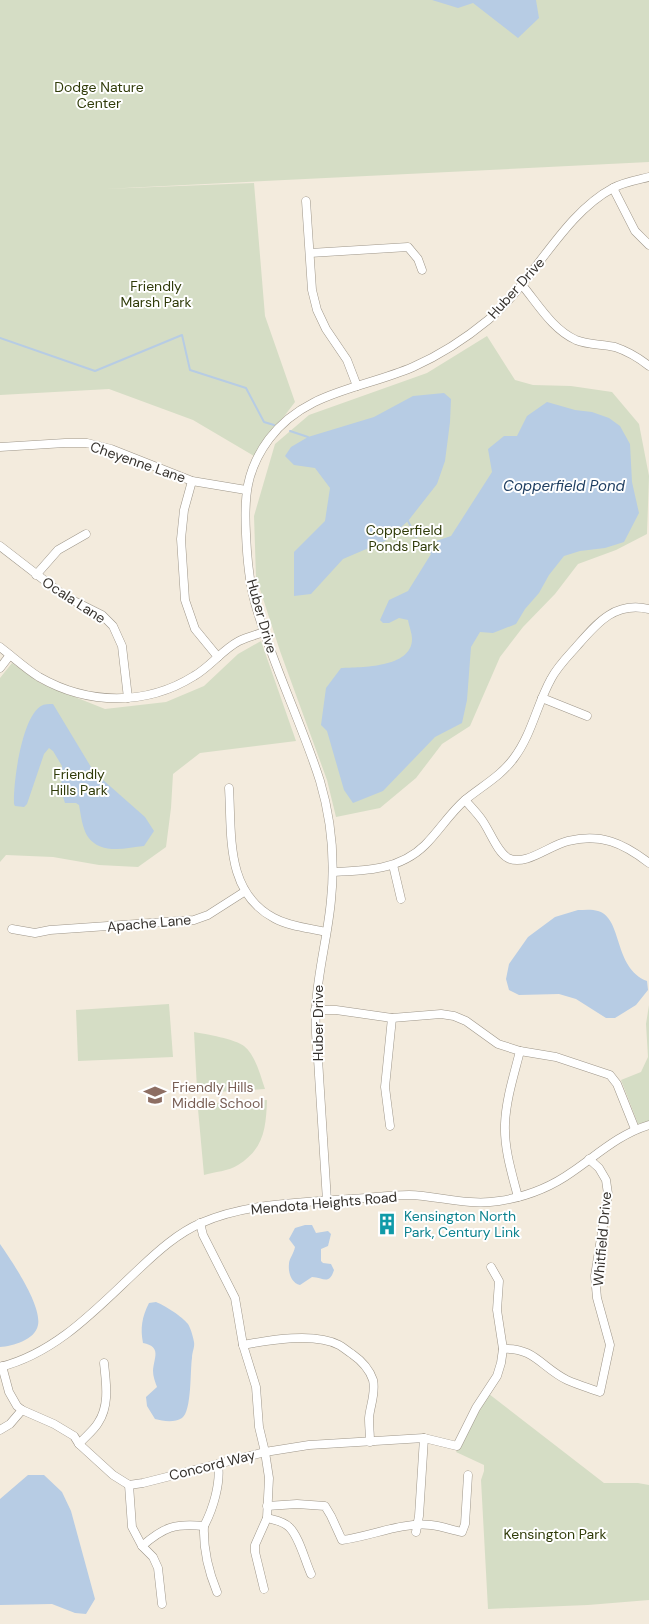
<svg xmlns="http://www.w3.org/2000/svg" width="649" height="1624" viewBox="0 0 649 1624" font-family="'DM Sans',sans-serif">
<rect width="100%" height="100%" fill="#f3ebdd"/>
<g fill="#d5ddc5">
<polygon points="0,0 649,0 649,162 104,189 254,183 265,316 295,402 254,456 193,420 109,389 0,395"/>
<polygon points="487,336 515,380 533,385 571,386 612,392 639,424 649,476 647,534 616,550 578,564 555,594 523,627 500,657 470,726 442,744 416,778 380,808 336,817 327,780 280,651 256,577 254,516 275,444 309,415 427,373"/>
<polygon points="261,641 296,741 200,753 173,774 171,808 166,847 138,867 99,865 53,857 6,855 0,862 0,678 12,663 40,683 105,709 166,702 204,686 238,654"/>
<polygon points="169,1004 173,1057 78,1061 76,1010"/>
<polygon points="649,1005 649,1121 638,1124 621,1080 641,1072 648,1057 646,1024"/>
<path d="M194,1032C206,1034 235,1039 244,1046C256,1056 260,1075 265,1089L202,1093L197,1089Z"/>
<path d="M267,1100C266,1128 264,1149 238,1165C229,1171 214,1172 204,1175L198,1109L203,1104Z"/>
<polygon points="489,1394 604,1483 638,1483 649,1485 649,1600 588,1605 488,1609 481,1480 484,1471 484,1465 456,1452"/>
</g>
<g fill="#b7cce4">
<polygon points="432,0 536,0 539,18 518,38 473,3 458,8"/>
<polygon points="444,393 451,399 450,422 445,461 437,484 408,521 385,541 343,559 311,594 294,596 294,552 325,521 330,488 315,468 294,465 285,456 291,447 308,437 374,417 413,396"/>
<path d="M547,402L575,410L592,412L609,418L620,426L630,444L632,482L639,513L624,542L605,548L580,551L564,556L549,575L539,593L525,609L516,624L493,633L480,632L471,647L467,700L462,723L435,737L383,791L353,803L344,790L327,731L321,725L326,688L341,668C361,667 412,668 412,639C412,633 409,626 408,620L399,618L389,623H383L380,620L389,600L408,591L431,554L421,546L451,536L492,472L488,449L504,436H517L527,416Z"/>
<path d="M53,704L94,772L145,817L154,831L144,846C126,848 101,855 88,837C82,828 81,815 79,805L76,803H65L61,791L62,766L53,751L49,748L44,754L27,804L24,807L15,806L14,804C13,782 22,717 41,706C44,704 49,704 53,704Z"/>
<path d="M578,910C584,910 592,909 598,911C623,918 613,968 647,981L648,990L636,1005L615,1018H606L576,999L559,994L519,995L509,990L506,979L509,964L528,937L555,917Z"/>
<path d="M305,1225H312L316,1233L328,1231L331,1234L328,1246L321,1249V1261L323,1263L331,1264L334,1270C329,1286 323,1277 312,1277L300,1285C291,1283 288,1272 289,1264C289,1259 294,1253 295,1247L289,1239L295,1228Z"/>
<path d="M0,1244C11,1260 42,1305 38,1325C35,1340 13,1346 0,1347Z"/>
<path d="M156,1302C164,1305 183,1317 188,1324C191,1329 193,1337 194,1342C195,1347 192,1352 192,1358C190,1370 192,1411 182,1418C174,1423 163,1421 155,1419L147,1406L146,1397L157,1387C155,1382 153,1376 153,1371C154,1357 162,1347 143,1343C140,1328 142,1317 149,1303Z"/>
<polygon points="28,1475 44,1475 62,1492 71,1511 95,1599 86,1614 75,1613 52,1604 0,1605 0,1499"/>
</g>
<g fill="none" stroke-linecap="round" stroke-linejoin="round">
<g stroke="#b7cce4" stroke-width="2">
<polyline points="0,338 95,371 182,335 190,370 246,388 264,422 274,425"/>
<polyline points="290,431 308,437"/>
<polyline points="408,521 416,537"/>
<polyline points="419,543 421,546"/>
</g>
<g stroke="#9e9689" stroke-width="9">
<g id="minor">
<polyline points="613,188 635,231 649,245"/>
<polyline points="306,201 312,290 317,310 326,329 347,360 357,386"/>
<polyline points="310,253 408,247 418,259 422,270"/>
<path d="M522,285C538,304 552,329 576,340C588,345 602,344 615,347C627,351 639,358 649,366"/>
<polyline points="0,447 65,443 87,443 111,449 192,481 246,490"/>
<polyline points="192,481 184,510 181,539 185,600 195,629 218,657"/>
<polyline points="0,546 66,597 102,615 113,626 122,646 128,698"/>
<polyline points="36,575 58,550 86,534"/>
<path d="M0,647C13,657 26,669 39,677C88,705 146,706 194,676C210,667 222,650 239,641C247,637 256,635 264,632"/>
<polyline points="0,668 10,655"/>
<polyline points="542,698 587,716"/>
<path d="M229,788C232,835 225,892 274,918C290,927 310,928 326,932"/>
<path d="M465,800C471,807 477,813 482,820C490,831 497,852 508,858C525,867 550,845 568,841C601,833 623,843 649,863"/>
<polyline points="393,865 401,899"/>
<path d="M333,872C365,871 400,870 425,845C439,831 450,813 465,800C482,786 501,776 514,758C532,734 537,704 551,679C557,667 568,656 577,646C597,623 615,601 649,609"/>
<polyline points="12,929 35,933 50,930 194,920 208,915 244,892"/>
<polyline points="315,1010 336,1010 392,1018 441,1014 454,1016 466,1021 498,1044 520,1051 556,1057 610,1075 617,1084 635,1129"/>
<polyline points="390,1126 385,1087 392,1018"/>
<path d="M518,1197C512,1174 504,1149 505,1124C506,1099 514,1075 520,1051"/>
<path d="M327,1201C324,1159 322,1117 319,1075C318,1052 314,1028 316,1006C318,970 328,935 331,900C335,861 331,818 320,781C301,721 272,664 255,603C249,581 247,558 246,534C244,497 246,470 269,439C305,391 362,389 413,367C440,355 465,339 488,320C533,283 562,215 613,188C624,182 637,180 649,177"/>
<polyline points="200,1223 203,1235 235,1298 243,1345 256,1387 259,1427 265,1452 269,1478 267,1518 255,1545 255,1552 264,1589"/>
<path d="M243,1345C269,1340 315,1332 339,1345C343,1347 347,1351 352,1354C362,1361 369,1368 373,1380C376,1393 370,1406 369,1418C369,1426 370,1434 370,1442"/>
<path d="M503,1349C534,1347 542,1368 567,1380C578,1385 589,1388 600,1392L610,1345L597,1298L595,1276L608,1194L606,1180L599,1168L589,1159"/>
<polyline points="2,1366 9,1392 17,1406 22,1410 54,1424 74,1436 79,1444 113,1475 129,1485 143,1483 265,1452 309,1445 424,1438 457,1446 476,1408 497,1376 501,1363 503,1349 497,1310 499,1281 491,1267"/>
<path d="M0,1367C57,1353 98,1307 140,1268C158,1251 178,1233 201,1223C246,1203 300,1203 349,1199C369,1198 389,1195 409,1195C439,1196 468,1206 499,1201C525,1197 551,1187 572,1172C597,1155 619,1134 649,1125"/>
<polyline points="0,1430 10,1424 22,1410"/>
<path d="M79,1444C85,1437 94,1430 98,1423C110,1405 106,1383 104,1363"/>
<polyline points="129,1485 132,1527 142,1546 153,1557 158,1568 162,1604"/>
<path d="M267,1506L297,1504L325,1506L331,1516L342,1540C372,1536 401,1522 431,1525C441,1526 452,1530 462,1532L465,1524L468,1475"/>
<path d="M267,1518C274,1520 283,1521 289,1527C299,1536 305,1561 311,1574"/>
<path d="M204,1526C203,1550 208,1570 217,1592"/>
<polyline points="416,1532 419,1516 424,1438"/>
<path d="M142,1546C164,1527 175,1523 204,1526C213,1509 221,1483 218,1464"/>
</g>
</g>
<use href="#minor" stroke="#fff" stroke-width="8"/>
</g>
<defs>
<g id="school-bare" transform="scale(1.725)"><path d="M0-5L7-2L0 1L-7-2ZM-4 1L0 2.5L4 1V4Q0 6-4 4Z" fill="#8d6e63" stroke="#fff" stroke-width="2.5" paint-order="stroke"/></g>
<g id="building-bare" transform="scale(1.725)"><path d="M-4-6H4V6H1V3H-1V6H-4ZM-2.5-4.3h1.7v1.8h-1.7ZM.8-4.3h1.7v1.8H.8ZM-2.5-1h1.7V.8h-1.7ZM.8-1h1.7V.8H.8Z" fill="#0f9aa8" stroke="#fff" stroke-width="2.5" paint-order="stroke"/></g>
</defs>
<g fill-rule="evenodd">
<use href="#school-bare" x="155" y="1095"/>
<use href="#building-bare" x="387" y="1224"/>
</g>
<g text-anchor="middle" stroke-width="4" stroke-linejoin="round" paint-order="stroke">
<g font-size="14" fill="#303b09" stroke="#fff">
<text x="99" y="92">Dodge Nature<tspan x="99" dy="16">Center</tspan></text>
<text x="156" y="291">Friendly<tspan x="156" dy="16">Marsh Park</tspan></text>
<text x="404" y="535">Copperfield<tspan x="404" dy="16">Ponds Park</tspan></text>
<text x="79" y="779">Friendly<tspan x="79" dy="16">Hills Park</tspan></text>
<text x="555" y="1539">Kensington Park</text>
</g>
<g font-size="14" fill="#36322d" stroke="#fff">
<text transform="translate(516 288) rotate(-48)" y="5">Huber Drive</text>
<text transform="translate(138 462) rotate(19)" y="5">Cheyenne Lane</text>
<text transform="translate(74 600) rotate(33)" y="5">Ocala Lane</text>
<text transform="translate(262 616) rotate(74)" y="5">Huber Drive</text>
<text transform="translate(149 923) rotate(-5)" y="5">Apache Lane</text>
<text transform="translate(318 1023) rotate(-90)" y="5">Huber Drive</text>
<text transform="translate(324 1203) rotate(-5)" y="5">Mendota Heights Road</text>
<text transform="translate(602 1239) rotate(-85)" y="5">Whitfield Drive</text>
<text transform="translate(212 1465) rotate(-14)" y="5">Concord Way</text>
</g>
<g font-size="14" fill="#785e54" stroke="#fff" text-anchor="start">
<text x="172" y="1092">Friendly Hills<tspan x="172" dy="16">Middle School</tspan></text>
</g>
<g font-size="14" fill="#0d838f" stroke="#fff" text-anchor="start">
<text x="404" y="1221">Kensington North<tspan x="404" dy="16">Park, Century Link</tspan></text>
</g>
<g font-size="15" font-style="italic" fill="#214063" stroke="#fff">
<text x="564" y="491">Copperfield Pond</text>
</g>
</g>
</svg>
